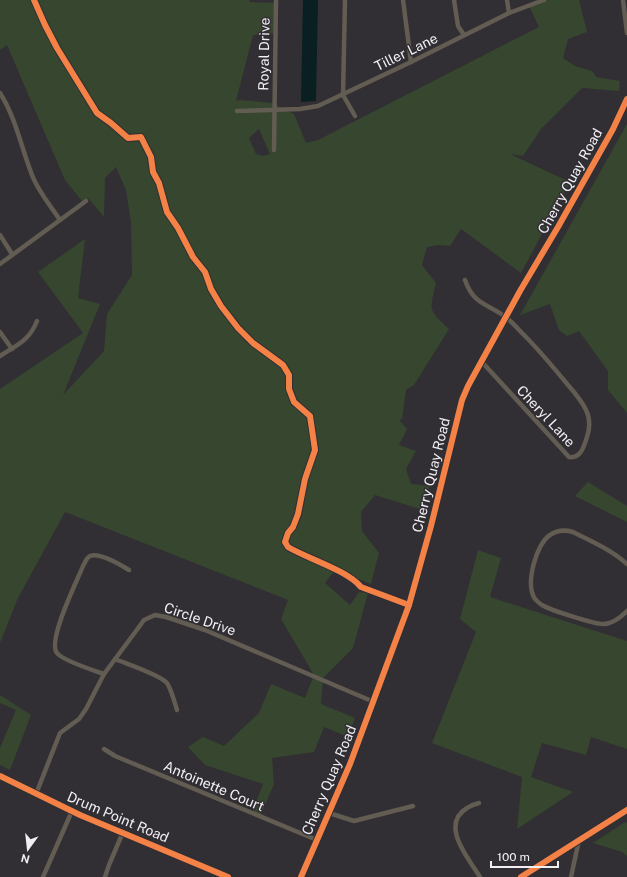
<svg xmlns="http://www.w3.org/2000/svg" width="627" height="877" viewBox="0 0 627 877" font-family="'Public Sans',sans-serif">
<rect width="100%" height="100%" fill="#312f33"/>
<g fill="#36462f" fill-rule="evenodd">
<path d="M0,0H249L250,2L276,3V33L253,35L236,101L240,100L272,103L294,114L306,143L318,140L539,27L528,4L540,0H579L587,32L568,39L563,58L575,66L592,71L596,77L620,81L619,91L582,88L541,129L523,156L510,154L570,182L521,273L461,229L450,246L438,245L427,247L422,265L436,283C430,310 427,309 449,329L414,385L406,390L402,420L400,419V421L407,429L399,445L416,451L406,469L411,484L430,486L423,510L375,495L361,512L362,531L379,553L371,584L335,570L325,583L350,605L359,592L368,593L353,648L323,678L321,704L355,718L348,737L324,727L314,752L272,758L274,784L260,817L252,813L263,784L205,765L188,747L203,737L224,746L259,713L271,684L305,698L314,675L281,619L288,600L65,512L18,598L0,643V389L83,333L38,272L85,239L78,298L100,304L63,395L104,351L107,314L132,275L131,222L126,190L116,167L105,178L104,217L88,198L86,201H82L65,180L7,45L0,50ZM259,129L270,154L263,156L256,154L249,138Z"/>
<polygon points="627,124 627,413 608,390 608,371 579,331 567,336 559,330 550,304 520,315"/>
<polygon points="588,482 627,506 627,522 575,496"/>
<polygon points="478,550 501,558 490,597 627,641 627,749 591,737 586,755 542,743 531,777 573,792 517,829 522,777 432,743 476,632 460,619"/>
<polygon points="0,695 31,715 10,770 0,765 0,748 16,710 0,703"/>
<polygon points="625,822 627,823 627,856 622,852 593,843"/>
</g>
<polygon fill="#091f22" points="303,0 318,0 316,101 301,102"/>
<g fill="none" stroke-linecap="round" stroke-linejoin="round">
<g stroke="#625c52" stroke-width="4.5">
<polyline points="345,0 343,95 355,116"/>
<polyline points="403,0 411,62"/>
<polyline points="454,0 458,26 464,35"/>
<polyline points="507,0 509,13"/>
<polyline points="623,0 627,33"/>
<path d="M0,93C16,118 21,147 32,175C38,191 50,205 60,220"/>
<polyline points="237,111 300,109 318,106 411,62 509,13 544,0"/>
<polyline points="274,150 276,0"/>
<polyline points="0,235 12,254"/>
<polyline points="0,264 86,201"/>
<path d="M465,280C474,306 488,303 507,318C513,323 518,329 524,335C540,351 554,368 568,385C575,393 582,401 586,410C590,418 590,428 587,437C584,446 581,459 569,457L482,362"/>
<polyline points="0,332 12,349"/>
<path d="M0,356C17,345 29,341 37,321"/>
<path d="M627,564C612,550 592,542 573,532C566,530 557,530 550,535C536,544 525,584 535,599C537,601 540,604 542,605C550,610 594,624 603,624C613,624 621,617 627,611"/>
<path d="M115,659C127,664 161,675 167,683C172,691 174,701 177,710"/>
<path d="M104,674C93,670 63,661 57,653C47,641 77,581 83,566C85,563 86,558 90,556C99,552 121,565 129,570"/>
<polyline points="104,749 115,756 317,840"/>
<polyline points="0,776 80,815 228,877"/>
<polyline points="36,794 60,733 79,719 86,709 104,674 136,631 144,620 155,615 166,617 205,630 374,702"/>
<path d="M479,803C475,804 470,806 467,808C439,825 469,859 480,877"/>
<polyline points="329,813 354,821 413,806"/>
<polyline points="43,877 72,811"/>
<polyline points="105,877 109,865 123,832"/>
<polyline points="301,877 350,764 409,605 431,526 462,400 468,386 520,291 558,227 613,129 627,99"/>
<polyline points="571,877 579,840"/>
</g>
<polyline stroke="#6b6050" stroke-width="6" points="521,877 627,810"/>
<g stroke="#312e34" stroke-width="8">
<g id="cycleway">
<path d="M34,0L45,25L57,48L97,113L111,123L128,138L141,137L151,157L153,172L159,183L167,212L178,228L193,257L205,272L211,289L221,306L238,328L253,343L283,365L289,375V389L294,402L310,416L315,450L305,479L298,514L293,527L288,533L285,542L288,547C308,559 347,570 361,587L409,605"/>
<polyline points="0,776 80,815 228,877"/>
<polyline points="301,877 350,764 409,605 431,526 462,400 468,386 520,291 558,227 613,129 627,99"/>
<polyline points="521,877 627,810"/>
</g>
</g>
<use href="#cycleway" stroke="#f48246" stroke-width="6"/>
</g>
<g text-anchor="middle" stroke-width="3" stroke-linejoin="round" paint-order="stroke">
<g font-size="14" fill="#f1eff3" stroke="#312e34">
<text transform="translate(406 52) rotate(-26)" y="5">Tiller Lane</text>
<text transform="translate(264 54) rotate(-89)" y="5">Royal Drive</text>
<text transform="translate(570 181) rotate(-61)" y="5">Cherry Quay Road</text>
<text transform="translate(546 416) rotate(47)" y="5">Cheryl Lane</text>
<text transform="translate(431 475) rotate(-76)" y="5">Cherry Quay Road</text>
<text transform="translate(200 619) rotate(19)" y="5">Circle Drive</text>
<text transform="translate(329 780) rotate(-67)" y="5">Cherry Quay Road</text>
<text transform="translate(214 786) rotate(23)" y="5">Antoinette Court</text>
<text transform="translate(118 817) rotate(23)" y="5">Drum Point Road</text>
</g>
</g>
<g transform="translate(28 849) rotate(195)" stroke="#312e34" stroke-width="3" paint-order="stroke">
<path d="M0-3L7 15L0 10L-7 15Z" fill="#f1eff3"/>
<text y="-6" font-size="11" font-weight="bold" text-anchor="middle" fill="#f1eff3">N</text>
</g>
<path d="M491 861v6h67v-6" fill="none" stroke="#f1eff3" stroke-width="2"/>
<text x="497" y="861" font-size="12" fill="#f1eff3" stroke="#312e34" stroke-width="3" paint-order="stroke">100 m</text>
</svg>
